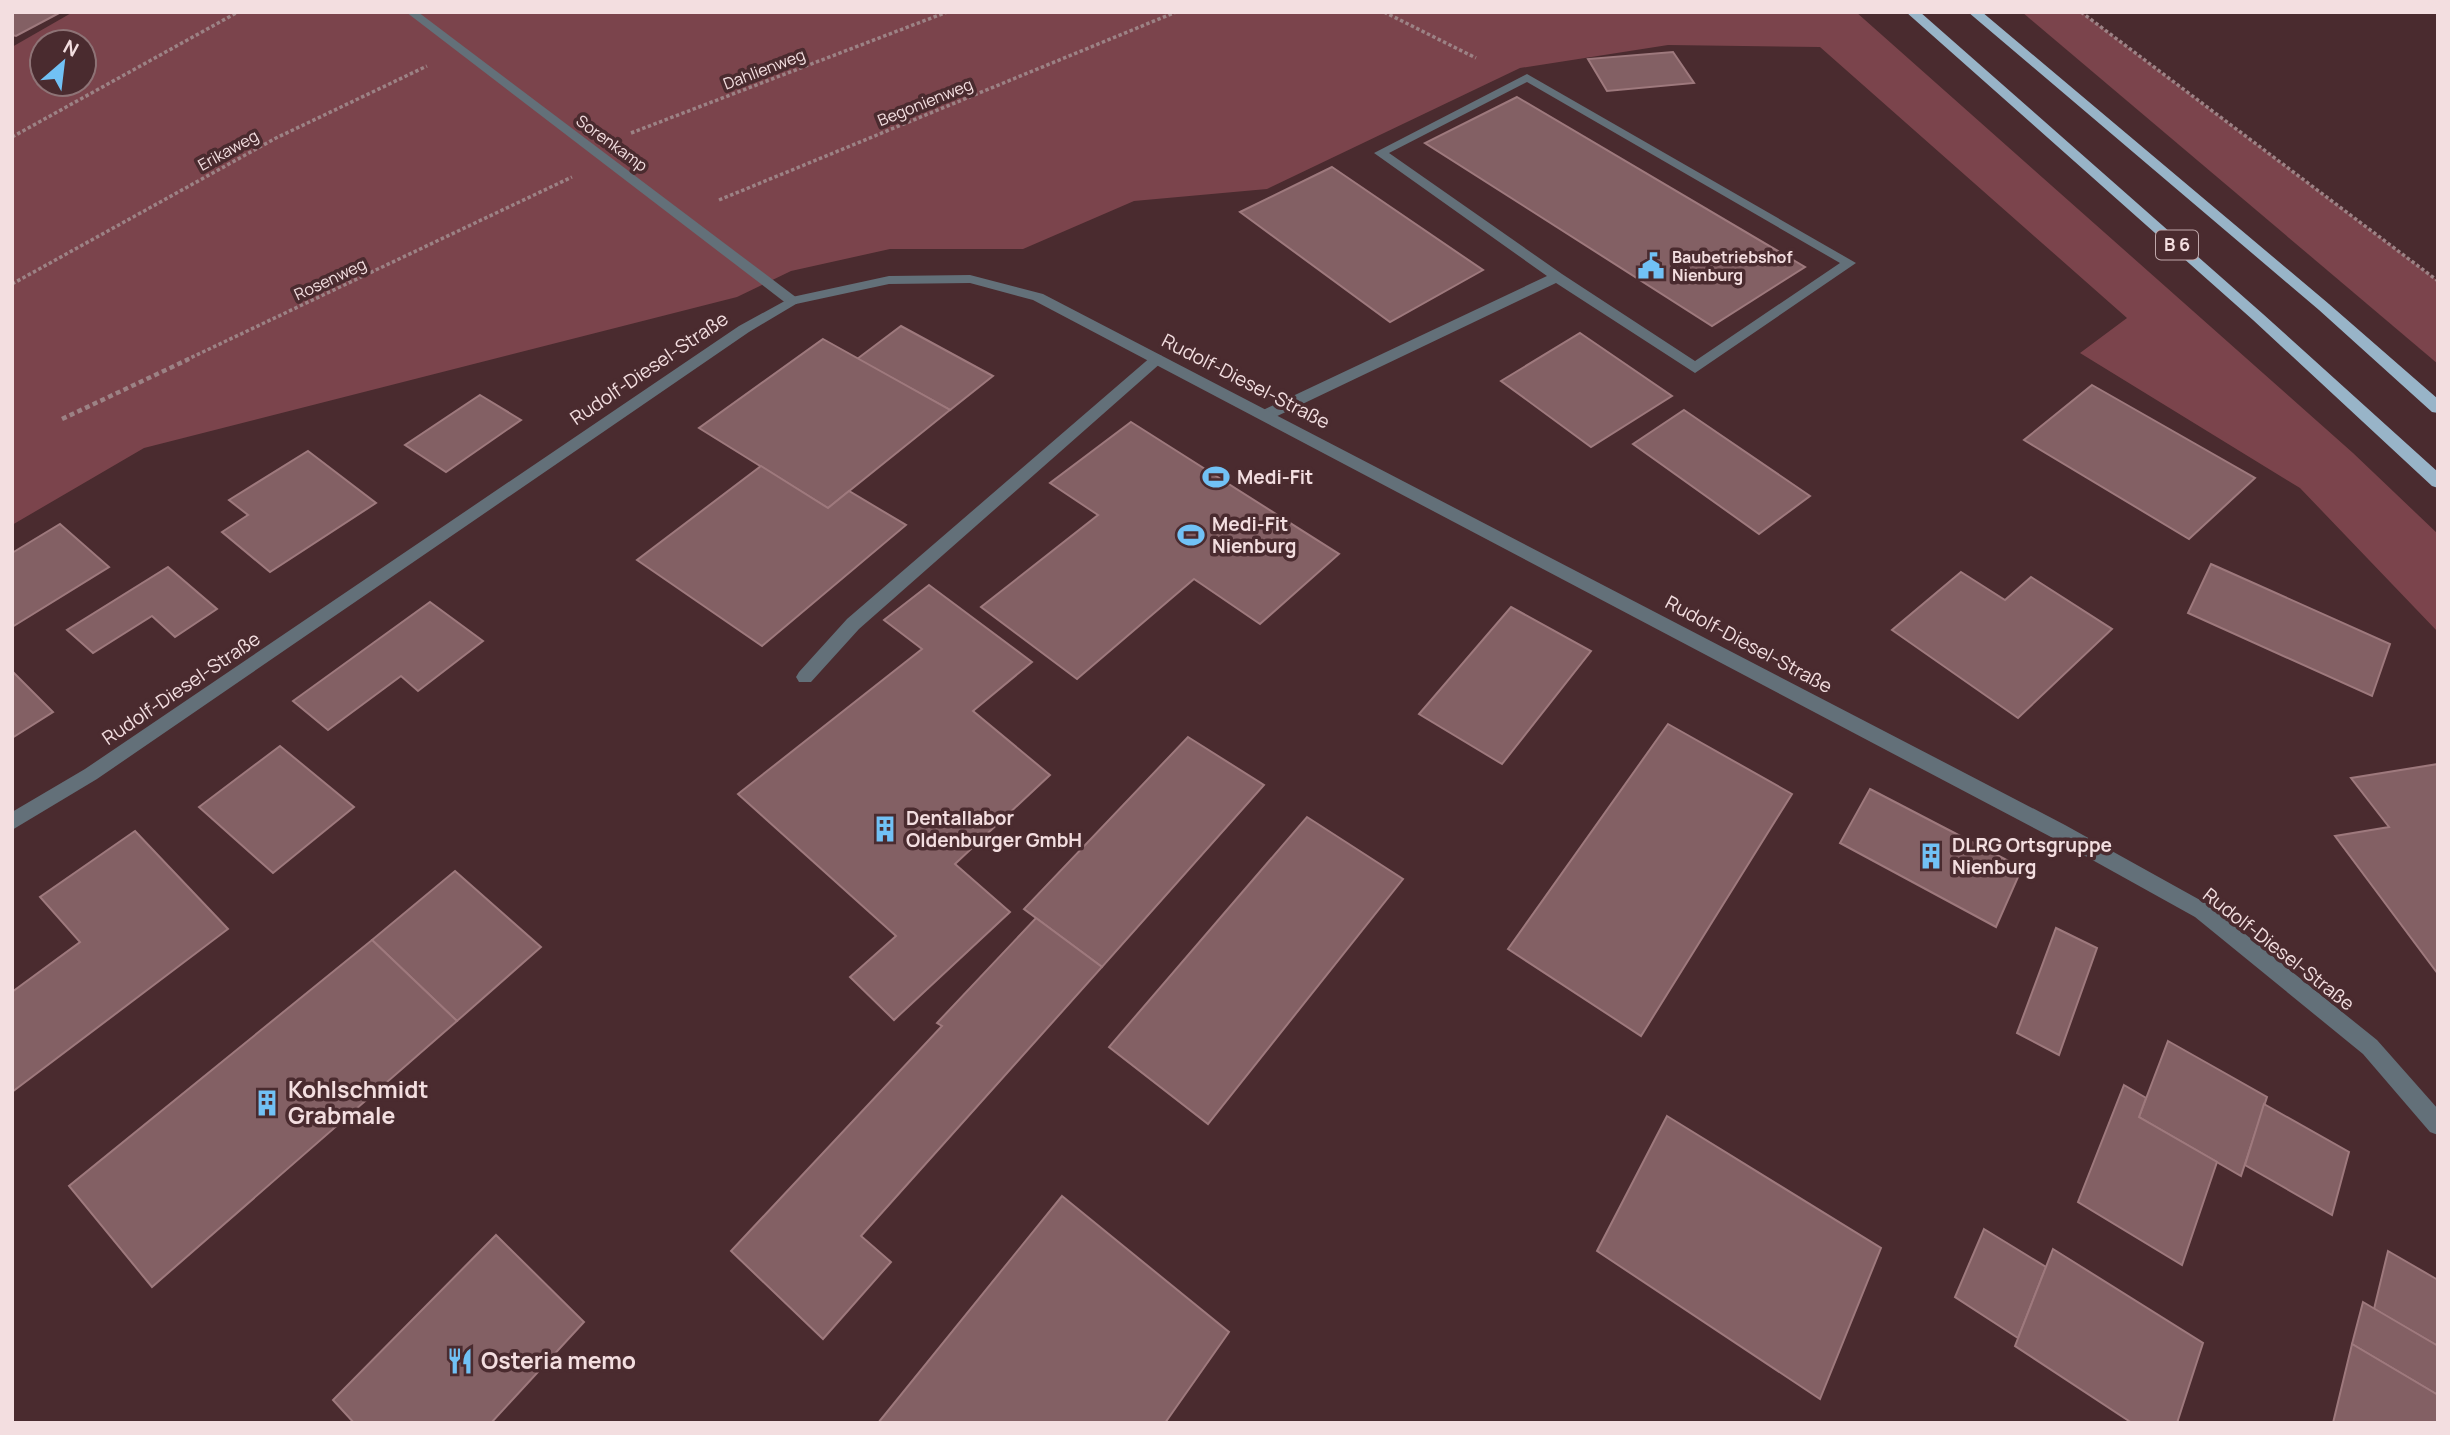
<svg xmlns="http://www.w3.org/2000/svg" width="2450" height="1435" viewBox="0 0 2450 1435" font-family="Manrope,sans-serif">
<rect width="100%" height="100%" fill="#4a2b2f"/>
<g fill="#7b444c" fill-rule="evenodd">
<path d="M73,12H1856L2353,453L2438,534V632L2300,488L2080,353L2127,318L1820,47L1668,45L1520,68L1267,189L1134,201L1023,249H890L791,271L737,297L144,448L12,525V47ZM42,42H84V84H42Z"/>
<polygon points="2022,12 2081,12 2438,281 2438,364"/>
</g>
<g fill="#836064" stroke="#9e797d" stroke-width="2">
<polygon points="12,12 61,12 16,36 12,35"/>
<polygon points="1673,52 1694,83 1607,91 1588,59"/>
<polygon points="1517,97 1805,267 1712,326 1425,143"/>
<polygon points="1332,167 1483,270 1390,322 1240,212"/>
<polygon points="901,326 993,376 950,410 857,359"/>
<polygon points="1580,333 1672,396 1591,447 1501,381"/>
<polygon points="823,339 950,410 828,508 699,428"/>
<polygon points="2092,385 2255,478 2189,539 2024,440"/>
<polygon points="480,395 521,420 446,472 405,445"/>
<polygon points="1684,410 1810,496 1759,534 1633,444"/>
<polygon points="1131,422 1339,554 1260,624 1194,579 1077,679 981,607 1098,515 1050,483"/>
<polygon points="308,451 376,503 270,572 222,532 248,515 229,500"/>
<polygon points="761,466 828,508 849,491 906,525 762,646 637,560"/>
<polygon points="60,524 109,567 12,627 12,553"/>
<polygon points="2211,564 2390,644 2372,696 2188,613"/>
<polygon points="168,567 217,609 175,637 152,616 93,653 67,630"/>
<polygon points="1961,572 2005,600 2031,577 2112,629 2018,718 1892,630"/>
<polygon points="929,585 1032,662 973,711 1050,775 955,864 1010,912 894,1020 850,977 896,936 738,794 922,649 884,620"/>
<polygon points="430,602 483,641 418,691 401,676 328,730 293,701"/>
<polygon points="1511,607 1591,651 1502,764 1419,714"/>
<polygon points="12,671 53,712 12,738"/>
<polygon points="1668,724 1792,794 1641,1036 1508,949"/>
<polygon points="1188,737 1264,785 1102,967 1024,909"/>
<polygon points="280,746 354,807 273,873 199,807"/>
<polygon points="2438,764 2438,974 2335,836 2389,827 2351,778"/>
<polygon points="1870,789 2022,868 1996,927 1840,843"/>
<polygon points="1307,817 1403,879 1208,1124 1109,1047"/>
<polygon points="135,831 228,929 12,1092 12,992 80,942 40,897"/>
<polygon points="455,871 541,947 457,1021 372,940"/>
<polygon points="1036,918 1102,967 861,1236 891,1262 823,1339 731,1251 942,1026 937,1023"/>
<polygon points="2056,928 2097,948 2059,1055 2017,1033"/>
<polygon points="372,940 457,1021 152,1287 69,1186"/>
<polygon points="2168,1041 2267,1097 2241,1176 2139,1117"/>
<polygon points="2124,1085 2146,1098 2139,1117 2217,1162 2182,1265 2078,1202"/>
<polygon points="2264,1104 2349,1152 2332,1215 2245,1165"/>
<polygon points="1667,1116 1881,1248 1820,1399 1597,1251"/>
<polygon points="1062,1196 1229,1332 1165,1423 878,1423"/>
<polygon points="1984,1229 2046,1267 2018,1338 1955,1297"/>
<polygon points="496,1235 584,1322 491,1423 354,1423 333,1400"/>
<polygon points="2053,1249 2203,1343 2177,1423 2132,1423 2015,1346"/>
<polygon points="2388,1251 2438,1280 2438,1346 2374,1309"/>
<polygon points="2363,1302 2438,1346 2438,1395 2352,1344"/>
<polygon points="2352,1344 2438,1395 2438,1423 2333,1423"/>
</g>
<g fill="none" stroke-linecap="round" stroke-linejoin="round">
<g stroke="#9c8285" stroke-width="3.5" stroke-dasharray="3.5 2.5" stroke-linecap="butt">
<polyline points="1384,12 1476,58"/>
<polyline points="2081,12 2438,281"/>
<polyline points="631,133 947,12"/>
<polyline points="12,137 238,12"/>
<polyline points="719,200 1176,12"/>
<polyline points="12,284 276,138 427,66"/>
<polyline points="186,360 572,177"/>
</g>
<polyline stroke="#9c8285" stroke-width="4.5" stroke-dasharray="5 3.5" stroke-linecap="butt" points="62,419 189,359"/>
<g fill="#637079" fill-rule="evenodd">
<polygon points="406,12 418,12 797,298 797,304 787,304"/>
<path d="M1527,74L1856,263L1695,373L1556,283L1271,419H1261L1259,415L1261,411L1547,276L1374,153ZM1527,82L1840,263L1695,361L1562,274L1389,153Z"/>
<polygon points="1157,354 1162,356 1162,362 859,629 811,682 799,682 796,677 799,672 847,619 1152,356"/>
</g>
<polygon fill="#637079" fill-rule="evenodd" points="970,275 1043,294 2065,825 2209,905 2377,1040 2438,1109 2438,1135 2430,1132 2363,1054 2195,917 2051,837 1033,300 970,283 889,284 796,304 749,332 97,779 12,830 12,812 85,769 739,326 792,297 889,276"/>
<g fill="#98b4c8" fill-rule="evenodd">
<polygon points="1906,12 1920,12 2263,314 2438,472 2438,488 2432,486 2253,320"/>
<polygon points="1968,12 1982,12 2329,304 2438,399 2438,413 2432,412 2319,310"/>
</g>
</g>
<defs>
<g id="civic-bare" transform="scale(2.1)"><path d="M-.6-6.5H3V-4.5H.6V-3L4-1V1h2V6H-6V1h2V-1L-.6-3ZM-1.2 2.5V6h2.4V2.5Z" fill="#71c1f5" stroke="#4a2b2f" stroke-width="2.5" paint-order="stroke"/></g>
<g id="stadium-bare" transform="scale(2.1)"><path d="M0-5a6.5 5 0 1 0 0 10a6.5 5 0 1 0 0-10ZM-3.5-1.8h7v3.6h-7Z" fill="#71c1f5" stroke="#4a2b2f" stroke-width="2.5" paint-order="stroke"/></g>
<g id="building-bare" transform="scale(2.1)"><path d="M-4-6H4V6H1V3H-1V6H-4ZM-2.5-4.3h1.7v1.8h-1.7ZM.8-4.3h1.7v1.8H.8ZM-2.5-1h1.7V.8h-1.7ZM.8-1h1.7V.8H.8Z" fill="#71c1f5" stroke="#4a2b2f" stroke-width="2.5" paint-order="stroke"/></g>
<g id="restaurant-bare" transform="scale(2.1)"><path d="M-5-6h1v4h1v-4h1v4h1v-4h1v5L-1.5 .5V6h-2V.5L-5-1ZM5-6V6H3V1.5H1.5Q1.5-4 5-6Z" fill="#71c1f5" stroke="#4a2b2f" stroke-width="2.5" paint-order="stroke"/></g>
</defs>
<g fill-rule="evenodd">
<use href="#civic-bare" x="1651" y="266"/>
<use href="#stadium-bare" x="1216" y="477"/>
<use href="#stadium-bare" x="1191" y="535"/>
<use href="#building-bare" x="885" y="829"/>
<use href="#building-bare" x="1931" y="856"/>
<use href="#building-bare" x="267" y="1103"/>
<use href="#restaurant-bare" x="460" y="1361"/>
</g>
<g text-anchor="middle" stroke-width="7" stroke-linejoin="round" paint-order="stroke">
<g font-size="16" fill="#f3dee0" stroke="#4a2b2f">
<text transform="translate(764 69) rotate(-21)" y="6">Dahlienweg</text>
<text transform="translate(925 102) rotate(-22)" y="6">Begonienweg</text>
<text transform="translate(612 143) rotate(36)" y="6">Sorenkamp</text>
<text transform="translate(228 150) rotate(-29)" y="6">Erikaweg</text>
<text transform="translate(330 279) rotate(-25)" y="6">Rosenweg</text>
</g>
<g font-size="16" font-weight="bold" fill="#f3dee0" stroke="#4a2b2f" text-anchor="start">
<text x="1672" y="263">Baubetriebshof<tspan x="1672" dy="18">Nienburg</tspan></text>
</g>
<rect fill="#4a2b2f" stroke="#c0a8ab" stroke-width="2" x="2156" y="230.5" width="42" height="29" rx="5"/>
<g font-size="18" font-weight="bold" fill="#f3dee0">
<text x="2177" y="251">B 6</text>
</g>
<g font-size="19" fill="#f3dee0" stroke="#4a2b2f">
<text transform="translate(649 368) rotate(-34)" y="7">Rudolf-Diesel-Straße</text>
<text transform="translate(1246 381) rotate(27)" y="7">Rudolf-Diesel-Straße</text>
<text transform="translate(1749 644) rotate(28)" y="7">Rudolf-Diesel-Straße</text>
<text transform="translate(181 688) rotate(-34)" y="7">Rudolf-Diesel-Straße</text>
<text transform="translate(2279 949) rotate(38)" y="7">Rudolf-Diesel-Straße</text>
</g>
<g font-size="19" font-weight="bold" fill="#f3dee0" stroke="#4a2b2f" text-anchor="start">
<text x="1237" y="484">Medi-Fit</text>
<text x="1212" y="531">Medi-Fit<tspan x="1212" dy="22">Nienburg</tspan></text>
<text x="906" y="825">Dentallabor<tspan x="906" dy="22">Oldenburger GmbH</tspan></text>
<text x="1952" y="852">DLRG Ortsgruppe<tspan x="1952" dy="22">Nienburg</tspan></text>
</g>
<g font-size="23" font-weight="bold" fill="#f3dee0" stroke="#4a2b2f" text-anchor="start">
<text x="288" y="1098">Kohlschmidt<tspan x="288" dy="26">Grabmale</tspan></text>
<text x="481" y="1369">Osteria memo</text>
</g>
</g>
<rect width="2450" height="1435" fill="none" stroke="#f3dee0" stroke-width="28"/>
<g transform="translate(63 63) rotate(28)"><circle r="33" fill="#4a2b2f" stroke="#8e7376" stroke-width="2"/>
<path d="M0-5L12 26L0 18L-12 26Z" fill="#71c1f5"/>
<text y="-10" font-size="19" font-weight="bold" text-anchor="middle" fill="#f3dee0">N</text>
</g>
</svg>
